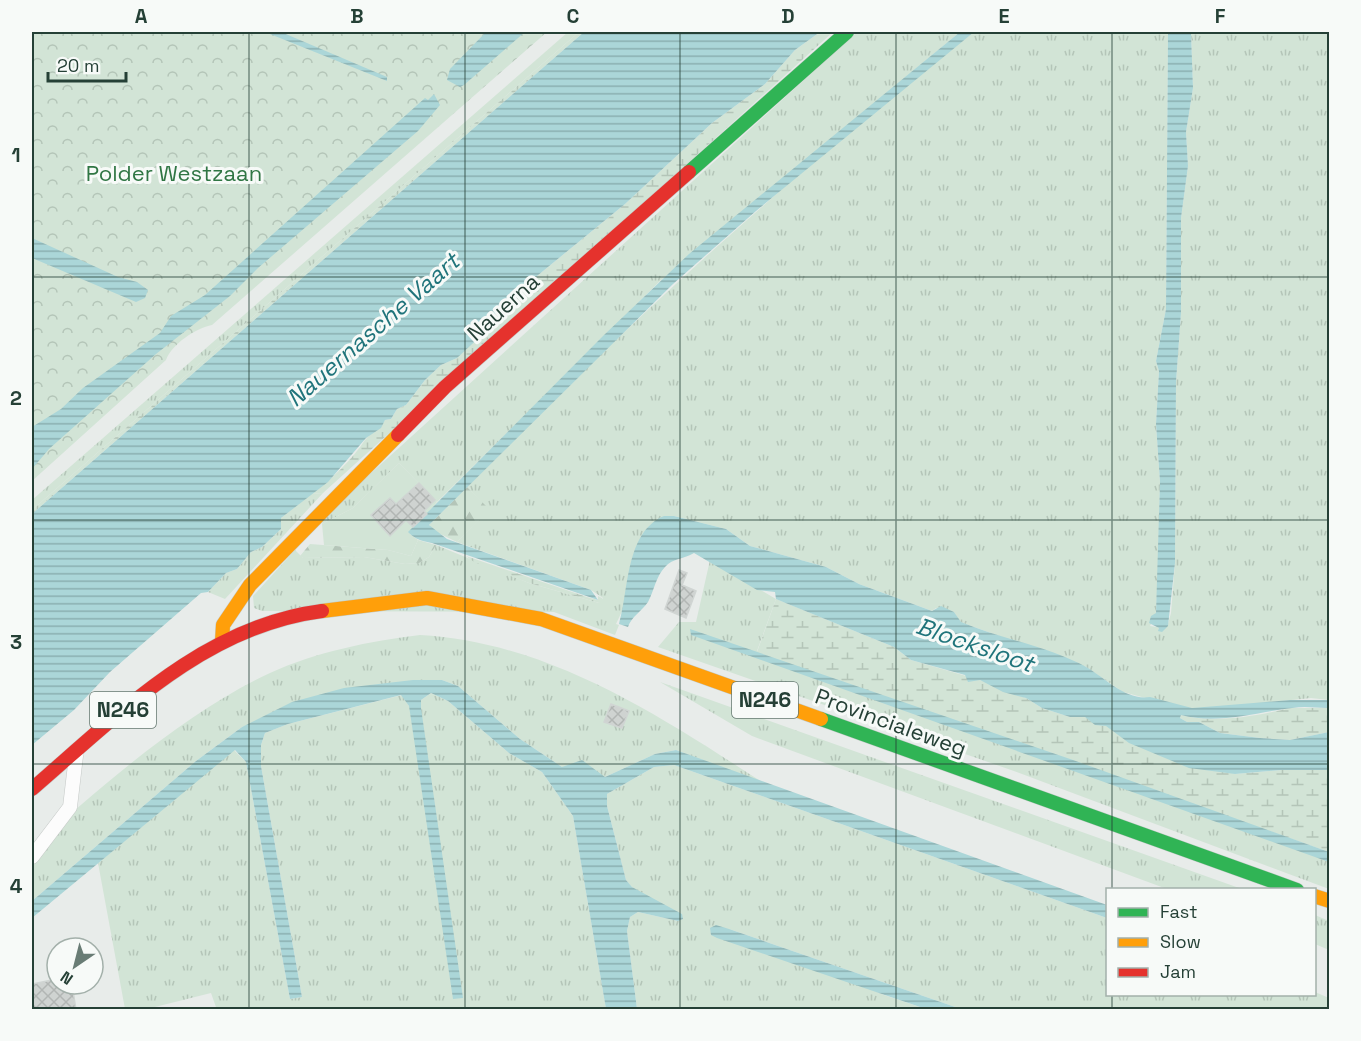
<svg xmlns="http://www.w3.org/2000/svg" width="1361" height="1041" viewBox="0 0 1361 1041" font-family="'Space Grotesk',sans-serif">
<defs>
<pattern id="grass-tufts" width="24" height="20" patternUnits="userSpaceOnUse" patternTransform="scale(1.5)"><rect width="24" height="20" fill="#d2e4d6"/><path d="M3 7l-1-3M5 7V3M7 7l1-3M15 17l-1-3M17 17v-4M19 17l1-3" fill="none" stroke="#b4c5b8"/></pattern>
<pattern id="forest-firs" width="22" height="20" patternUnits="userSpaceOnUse" patternTransform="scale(1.5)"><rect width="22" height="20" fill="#d2e4d6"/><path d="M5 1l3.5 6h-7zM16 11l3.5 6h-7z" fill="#b4c5b8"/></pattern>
<pattern id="wetland-marsh" width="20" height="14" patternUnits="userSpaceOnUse" patternTransform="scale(1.5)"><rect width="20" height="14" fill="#d2e4d6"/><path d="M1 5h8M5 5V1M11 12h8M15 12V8" fill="none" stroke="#b4c5b8"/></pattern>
<pattern id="park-crowns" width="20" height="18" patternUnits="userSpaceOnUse" patternTransform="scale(1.5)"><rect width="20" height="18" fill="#d2e4d6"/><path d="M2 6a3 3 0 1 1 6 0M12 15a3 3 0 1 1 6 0" fill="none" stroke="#b4c5b8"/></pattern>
<pattern id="water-rules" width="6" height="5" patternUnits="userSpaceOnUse" patternTransform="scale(1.5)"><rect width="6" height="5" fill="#abd6d8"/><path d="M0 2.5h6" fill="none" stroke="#8bafb0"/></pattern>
<pattern id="building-cross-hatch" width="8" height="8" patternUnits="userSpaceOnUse" patternTransform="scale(1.5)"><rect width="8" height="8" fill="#cfd3d1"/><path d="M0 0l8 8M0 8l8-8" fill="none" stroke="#b2b6b4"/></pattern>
</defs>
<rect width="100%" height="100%" fill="#e8ecea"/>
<g fill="url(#grass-tufts)">
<polygon points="568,32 579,32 32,510 32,500"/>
<polygon points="857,32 960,32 660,281 437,502 399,463 353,508 322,524 325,515"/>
<path d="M974,32H1168L1166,309L1156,361L1159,371L1156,424L1160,482L1158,574L1156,614L1150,626L1163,628L1168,624L1171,613L1175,563L1176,382L1181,313V218L1188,166L1186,132L1193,88L1191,32H1329V700L1311,698L1216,708H1183L1123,692L1086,667L960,622L954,612L936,608L932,611L859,584L826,567L750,546L726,529L674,516L647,529L642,536L629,572L624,607L616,624L619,625L615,635L554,612L262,611L254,608L253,596L295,550L303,558L364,557L405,564L419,563L429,557L436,545L529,583L599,603L603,598L591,590L457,542L489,510L467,487C626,324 794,171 974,32Z"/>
<polygon points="323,493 225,599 208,592 226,573 237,569 251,552 262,547 281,529 281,518 311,494"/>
<polygon points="710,560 776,599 757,651 1329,854 1329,889 1011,770 658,647 679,622 696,622"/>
<path d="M420,635C549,642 660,716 765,784L676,750L655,754L605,777L562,767L520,739L458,686L442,680L242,727L196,761L32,901V849C98,788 189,710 270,673C316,652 370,641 420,635Z"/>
<polygon points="660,682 1242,889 1167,889 752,736"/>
<polygon points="431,693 448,701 509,753 542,772 573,816 606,1009 217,1010 211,993 147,1009 125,1009 98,863 228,755 234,750 246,762 290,999 302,997 261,766 261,745 265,733 288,724 402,695 409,706 421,708 421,700"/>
<path d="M674,765L1107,918L1108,994H1314L1315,992L1329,998V1009H961L729,929L884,995L926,1009H637L627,931L630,917L638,912L678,921L682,914C663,906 638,897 626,880L607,806V794L654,767Z"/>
<polygon points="1315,915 1329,921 1329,950 1315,944"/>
</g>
<g fill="url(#forest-firs)">
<polygon points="467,487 490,510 457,542 434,531 429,525"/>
<polygon points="418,540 436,545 429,557 419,563 405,564 364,557 303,558 300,556 310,544 388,550 411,556"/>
</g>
<g fill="url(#wetland-marsh)">
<polygon points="579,32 584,32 32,514 32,510"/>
<path d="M820,32H833L323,493L311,494C332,479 351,461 365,440C372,431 380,430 385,420L391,419L397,409L406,405L425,380L441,365L457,358L493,315L504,309L537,276L625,204L712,123L765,84L795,50Z"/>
<polygon points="466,556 587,597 598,600 598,596 602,598 604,602 599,603 529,583 474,562"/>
<polygon points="776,599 894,647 911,660 980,680 1026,698 1042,708 1070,717 1085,717 1235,774 1281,770 1329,770 1329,852 757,652"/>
<path d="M1290,708H1329V732L1290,740L1260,738L1220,733L1199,722H1187L1180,718L1181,715C1214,724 1257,716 1290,708Z"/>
</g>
<path fill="url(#park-crowns)" d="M32,32H547L212,325C196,328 172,344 166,360L32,481Z"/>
<polygon fill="#d2e4d6" points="399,463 437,502 410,534 418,540 411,556 388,550 324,545 322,524 353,508"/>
<g fill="url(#water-rules)">
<polygon points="265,32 281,32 387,77 387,81"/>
<polygon points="486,32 525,32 464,85 460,87 447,80 450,69"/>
<polygon points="584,32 820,32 795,50 765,84 712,123 625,204 537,276 504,309 493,315 484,333 457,358 441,365 425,380 406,405 397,409 391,419 385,420 381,428 366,438 328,482 281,518 281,529 262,547 251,552 237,569 226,573 208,592 201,593 110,672 74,710 32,745 32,514"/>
<path d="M960,32H974L756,211L673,284L429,525L447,539L591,590L598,600L432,543C422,541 416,540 408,532L604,335L689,254Z"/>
<polygon points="1168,32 1191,32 1193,88 1186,132 1188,166 1181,218 1181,313 1176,382 1175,563 1168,626 1162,632 1158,631 1159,628 1149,623 1151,616 1156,613 1160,482 1156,424 1159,371 1156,361 1166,309"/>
<polygon points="434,94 440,105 418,131 258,268 230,296 156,354 49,449 32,469 32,427 61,409 83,388 160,333 171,316 205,295 425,98 428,100"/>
<polygon points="32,238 118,277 137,282 148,290 145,298 136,302 32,258"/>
<path d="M664,516H674L726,529L750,546L826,567L859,584L932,611L941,606L954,612L961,622C1001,639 1051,647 1088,668C1106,679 1127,701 1150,697L1192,708L1290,700H1329V708C1317,708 1305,706 1292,708C1256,712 1218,725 1181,715L1180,718L1187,722H1199L1220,733L1260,738L1290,740L1329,732V770H1281L1235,774L1189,768L1129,743L1106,726L1095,725L1085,717H1070L1042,708L1026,698L1003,692L980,680L968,682L965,675L911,660L894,647L788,604L776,599L775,592L757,590L694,553C684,559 673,558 665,567C656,576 654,591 648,602C642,611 631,617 628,627L619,624C629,591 625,532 664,516Z"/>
<polygon points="690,629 1073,760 1329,852 1329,862 691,635"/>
<polygon points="413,680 442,680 458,686 520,739 562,767 582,760 605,777 655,754 676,750 1107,905 1107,918 674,765 654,767 607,794 607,806 626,880 632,887 682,914 683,919 678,921 638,912 630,917 627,931 637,1009 606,1009 573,816 542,772 509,753 448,701 431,693 421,700 421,708 463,998 453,999 409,706 401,695 288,724 265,733 261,745 261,766 302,997 290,999 246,762 235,750 32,918 32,901 196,761 242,727 292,702 344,688"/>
<polygon points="716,925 729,929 961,1009 926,1009 717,938 711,935 710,928"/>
</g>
<g fill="url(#building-cross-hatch)" stroke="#d0d5d3" stroke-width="1.5">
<polygon points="419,483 435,500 424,511 427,514 413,527 406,520 390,536 371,515 390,498 396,504"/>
<polygon points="679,570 687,573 682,585 696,591 686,618 665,609"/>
<polygon points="611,704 629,711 622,728 604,722"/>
<polygon points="57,979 57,984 72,984 76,1010 32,1010 32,984"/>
</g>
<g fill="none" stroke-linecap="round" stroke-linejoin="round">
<g stroke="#c5c9c7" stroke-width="15">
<polyline id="lane" points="32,857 70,807 76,756"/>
</g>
<g stroke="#c3cac7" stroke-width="15">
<g id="fast">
<polyline points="689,172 847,32"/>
<polyline points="821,719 1297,890"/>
</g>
</g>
<g stroke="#c3cac7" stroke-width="15">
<g id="slow">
<polyline points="322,611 427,598 541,619 821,719"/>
<polyline points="222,642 223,625 250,585 398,435"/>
<polyline points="1314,896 1330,901"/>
</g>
</g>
<g stroke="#c3cac7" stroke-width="15">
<g id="jam">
<polyline points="398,435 445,387 689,172"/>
<path d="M32,789C118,715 204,626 322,611"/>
</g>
</g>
<use href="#lane" stroke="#fcfcfc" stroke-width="14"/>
<use href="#fast" stroke="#30b455" stroke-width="14"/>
<use href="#slow" stroke="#ff9f0a" stroke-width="14"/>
<use href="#jam" stroke="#e5322d" stroke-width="14"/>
</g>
<path fill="none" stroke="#254036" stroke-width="1.5" stroke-opacity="0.55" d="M249,32V1010M465,32V1010M680,32V1010M896,32V1010M1112,32V890M32,277H1330M32,520H1330M32,764H1330M1112,994V1010"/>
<g text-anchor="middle" stroke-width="6" stroke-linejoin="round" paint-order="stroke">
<g fill="#f7faf8" stroke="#647870" stroke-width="1.5">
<rect x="732" y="682" width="66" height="36" rx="4.5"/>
<rect x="90" y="692" width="66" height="36" rx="4.5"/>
</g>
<g font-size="21" font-weight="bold" fill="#254036">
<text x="765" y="707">N246</text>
<text x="123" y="717">N246</text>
</g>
<g font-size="22" fill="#307644" stroke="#f7faf8">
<text x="174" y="181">Polder Westzaan</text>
</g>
<g font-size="22" fill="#254036" stroke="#f7faf8">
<text transform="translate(503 307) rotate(-42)" y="8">Nauerna</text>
<text transform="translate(891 722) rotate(20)" y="8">Provincialeweg</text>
</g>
<g font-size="24" font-style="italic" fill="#20747b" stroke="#f7faf8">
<text transform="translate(373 330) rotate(-41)" y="8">Nauernasche Vaart</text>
<text transform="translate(975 645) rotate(19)" y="8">Blocksloot</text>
</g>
</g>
<rect width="1361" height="1041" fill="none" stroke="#f7faf8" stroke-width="66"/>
<rect x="1106" y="888" width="210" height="108" fill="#f7faf8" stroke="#a3b0aa" stroke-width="1.5"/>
<rect x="1118" y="908" width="30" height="9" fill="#30b455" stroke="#a3b0aa" stroke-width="1.5"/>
<text x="1160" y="918" font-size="18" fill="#254036">Fast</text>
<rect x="1118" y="938" width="30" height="9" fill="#ff9f0a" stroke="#a3b0aa" stroke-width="1.5"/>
<text x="1160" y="948" font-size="18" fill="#254036">Slow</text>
<rect x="1118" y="968" width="30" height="9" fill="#e5322d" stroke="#a3b0aa" stroke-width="1.5"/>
<text x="1160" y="978" font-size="18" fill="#254036">Jam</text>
<g transform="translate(75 966) rotate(215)"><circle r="28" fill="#f7faf8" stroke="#a3b0aa" stroke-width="1.5"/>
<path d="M0-4.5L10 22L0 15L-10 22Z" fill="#697c75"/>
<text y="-9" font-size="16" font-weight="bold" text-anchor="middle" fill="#254036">N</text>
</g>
<path d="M48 72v9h78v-9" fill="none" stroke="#254036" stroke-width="3"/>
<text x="57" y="72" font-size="18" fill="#254036" stroke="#f7faf8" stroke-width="4.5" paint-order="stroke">20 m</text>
<rect x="33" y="33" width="1295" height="975" fill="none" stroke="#254036" stroke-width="2"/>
<g font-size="20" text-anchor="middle" font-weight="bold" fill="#254036">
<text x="141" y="23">A</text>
<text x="357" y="23">B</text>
<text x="573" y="23">C</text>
<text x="788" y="23">D</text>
<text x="1004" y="23">E</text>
<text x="1220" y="23">F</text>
<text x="16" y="162">1</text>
<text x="16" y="405">2</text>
<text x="16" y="649">3</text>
<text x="16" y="893">4</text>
</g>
</svg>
